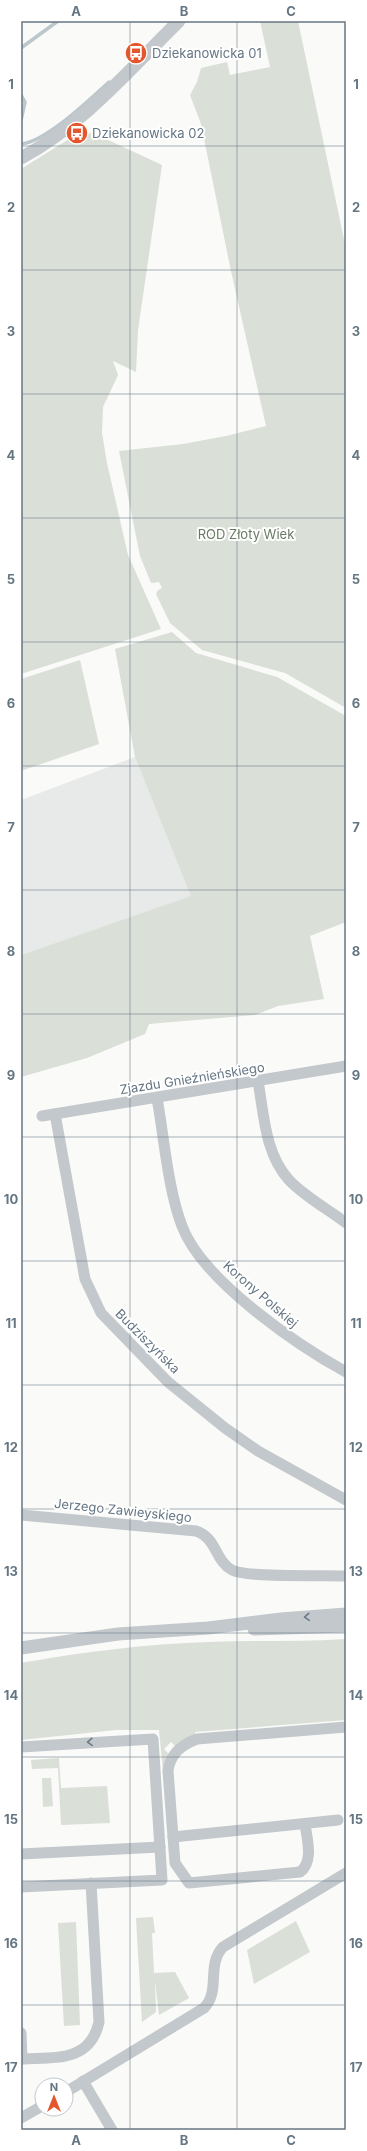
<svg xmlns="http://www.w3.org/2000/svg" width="367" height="2151" viewBox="0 0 367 2151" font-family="Inter,sans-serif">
<rect width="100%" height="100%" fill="#fafaf8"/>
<polygon fill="#e8e9e9" points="135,757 192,896 21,955 21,800"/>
<g fill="#dadfd7">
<polygon points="260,21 298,21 346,249 346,708 285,673 202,650 170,623 156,594 158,590 162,588 159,582 151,583 140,556 119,451 183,444 226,436 266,426 231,271 201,124 190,95 197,82 201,68 227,62 230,75 270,67"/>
<polygon points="93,133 162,165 138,330 136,372 113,361 118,375 103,407 102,433 107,463 128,555 161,629 21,674 21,169 77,134"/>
<polygon points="172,632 196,653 277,677 346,716 346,922 310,936 324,999 278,1006 255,1015 149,1024 145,1034 87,1058 21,1077 21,955 191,896 135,757 115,649"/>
<polygon points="80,660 99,744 21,771 21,679"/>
<path d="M346,1639V1720L195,1732V1736L175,1746L171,1742L164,1749L168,1753L163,1771L159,1730H116L21,1740V1663C83,1652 146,1644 209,1642C255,1640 300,1642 346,1639Z"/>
<polygon points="59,1758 61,1788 107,1786 110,1823 61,1825 58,1768 32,1769 31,1760"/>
<polygon points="42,1778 51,1778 53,1806 43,1807"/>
<polygon points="153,1917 155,1933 152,1933 154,1973 175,1972 189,1998 159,2015 155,1981 156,2012 142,2022 136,1918"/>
<polygon points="296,1921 310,1952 254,1984 247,1950"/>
<polygon points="76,1922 80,2025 64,2026 58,1923"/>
</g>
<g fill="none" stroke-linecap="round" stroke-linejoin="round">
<g stroke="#bbc7cb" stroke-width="3.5">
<polyline points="21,48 58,21"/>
<polyline points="21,95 25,102 21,120"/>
<path d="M21,144C46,142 90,99 109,82"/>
</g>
<g stroke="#c3c8cc" stroke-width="11">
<path d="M258,1081C264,1115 265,1154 289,1180C305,1197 328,1209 346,1223"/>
<path d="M157,1098C164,1137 168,1190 182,1226C202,1280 297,1345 346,1372"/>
<polyline points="55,1114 85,1279 101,1313 168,1382 225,1428 258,1451 346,1500"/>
<polyline points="42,1116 346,1066"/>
<path d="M21,1515L196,1531C217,1538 215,1561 232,1570C247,1578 325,1575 346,1576"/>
<polyline points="21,1747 153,1739 162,1880 21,1887"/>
<path d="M305,1824C307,1839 314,1862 300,1872L189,1883L175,1863L168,1771C170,1754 181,1745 197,1739L346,1727"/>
<polyline points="173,1837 338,1820"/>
<polyline points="21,1854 160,1847"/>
<polyline points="21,2033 22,2059"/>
<path d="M21,2059C54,2057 90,2063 99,2022L91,1883"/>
<polyline points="83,2081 112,2130"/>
<path d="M66,2092L204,2008C221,1991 206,1965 223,1947L346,1873"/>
<polyline points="21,2118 42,2106"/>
</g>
<g stroke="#c3c8cc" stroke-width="13">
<path d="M21,158C84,124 129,70 179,21"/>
<polyline points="254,1629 346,1626"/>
<polyline points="21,1648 118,1634 208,1628 281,1619 346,1614"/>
</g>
</g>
<defs><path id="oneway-chevron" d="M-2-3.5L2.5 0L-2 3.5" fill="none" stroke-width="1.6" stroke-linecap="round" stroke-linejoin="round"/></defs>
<g stroke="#6a7a87">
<use href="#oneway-chevron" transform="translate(307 1617) rotate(176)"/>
<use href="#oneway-chevron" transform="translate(90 1742) rotate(176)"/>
</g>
<path fill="none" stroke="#657683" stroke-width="1" stroke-opacity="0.55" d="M130,21V2130M237,21V2130M21,146H346M21,270H346M21,394H346M21,518H346M21,642H346M21,766H346M21,890H346M21,1014H346M21,1137H346M21,1261H346M21,1385H346M21,1509H346M21,1633H346M21,1757H346M21,1881H346M21,2005H346"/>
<defs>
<g id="bus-disc" transform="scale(1.15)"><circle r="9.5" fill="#e4572e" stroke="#fff"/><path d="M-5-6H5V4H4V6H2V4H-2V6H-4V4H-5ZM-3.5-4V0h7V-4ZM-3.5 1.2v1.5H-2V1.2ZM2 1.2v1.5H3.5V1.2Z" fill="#fff"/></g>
</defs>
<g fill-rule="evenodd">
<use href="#bus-disc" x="136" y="53"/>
<use href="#bus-disc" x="77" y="133"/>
</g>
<g text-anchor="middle" stroke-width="4" stroke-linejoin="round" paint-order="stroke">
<g font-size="13" fill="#657683" stroke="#fff" text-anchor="start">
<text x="152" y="58">Dziekanowicka 01</text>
<text x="92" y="138">Dziekanowicka 02</text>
</g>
<g font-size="13" fill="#687a64" stroke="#fff">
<text x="246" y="539">ROD Złoty Wiek</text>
</g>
<g font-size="13" fill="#657683" stroke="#fff">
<text transform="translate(192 1078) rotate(-9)" y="5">Zjazdu Gnieźnieńskiego</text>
<text transform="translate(261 1294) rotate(41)" y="5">Korony Polskiej</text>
<text transform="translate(148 1341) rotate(45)" y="5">Budziszyńska</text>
<text transform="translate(123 1510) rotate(6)" y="5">Jerzego Zawieyskiego</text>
</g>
</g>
<rect width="367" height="2151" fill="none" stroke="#ffffff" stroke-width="44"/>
<g transform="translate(54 2097)"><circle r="19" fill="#ffffff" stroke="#c1c8cd"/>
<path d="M0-3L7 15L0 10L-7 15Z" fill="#e4572e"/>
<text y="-6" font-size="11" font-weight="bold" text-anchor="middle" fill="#657683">N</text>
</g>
<rect x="22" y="22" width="323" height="2107" fill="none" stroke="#657683" stroke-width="1.5"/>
<g font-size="13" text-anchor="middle" font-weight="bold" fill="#657683">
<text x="76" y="16">A</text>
<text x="184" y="16">B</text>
<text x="291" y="16">C</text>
<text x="11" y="89">1</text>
<text x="356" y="89">1</text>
<text x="11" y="212">2</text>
<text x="356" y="212">2</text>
<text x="11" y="336">3</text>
<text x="356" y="336">3</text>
<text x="11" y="460">4</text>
<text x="356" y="460">4</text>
<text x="11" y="584">5</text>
<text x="356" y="584">5</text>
<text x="11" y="708">6</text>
<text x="356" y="708">6</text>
<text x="11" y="832">7</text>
<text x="356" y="832">7</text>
<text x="11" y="956">8</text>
<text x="356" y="956">8</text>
<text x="11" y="1080">9</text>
<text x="356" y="1080">9</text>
<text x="11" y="1204">10</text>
<text x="356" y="1204">10</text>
<text x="11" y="1328">11</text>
<text x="356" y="1328">11</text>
<text x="11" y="1452">12</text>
<text x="356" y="1452">12</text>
<text x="11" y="1576">13</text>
<text x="356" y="1576">13</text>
<text x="11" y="1700">14</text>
<text x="356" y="1700">14</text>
<text x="11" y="1824">15</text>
<text x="356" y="1824">15</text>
<text x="11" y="1948">16</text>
<text x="356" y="1948">16</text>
<text x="11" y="2072">17</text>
<text x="356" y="2072">17</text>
<text x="76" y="2145">A</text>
<text x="184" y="2145">B</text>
<text x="291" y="2145">C</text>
</g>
</svg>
